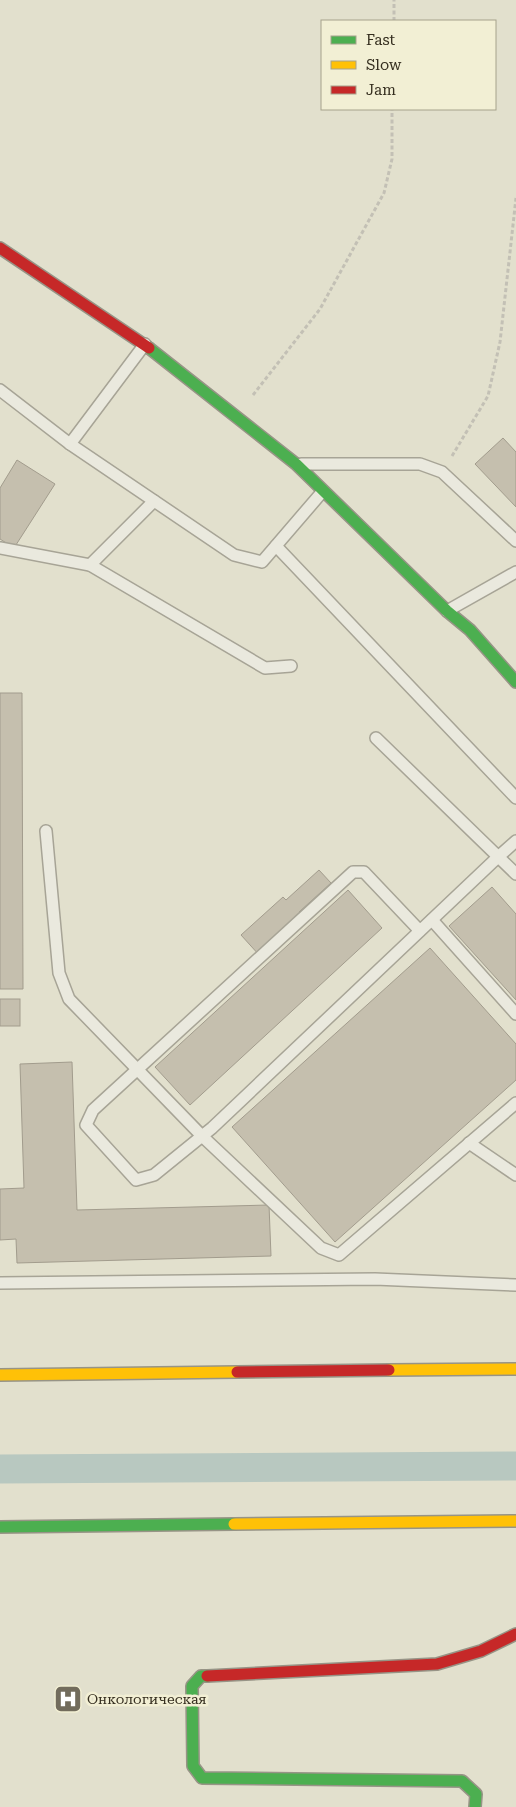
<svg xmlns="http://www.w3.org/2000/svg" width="516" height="1807" viewBox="0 0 516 1807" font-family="'Roboto Serif',serif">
<rect width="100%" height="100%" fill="#e2e0cd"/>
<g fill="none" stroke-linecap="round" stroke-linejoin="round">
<polyline stroke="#b8c8c0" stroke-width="29" points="0,1469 516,1466"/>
</g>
<g fill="#c5bfae" stroke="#a29c8d">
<polygon points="503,438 516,452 516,507 475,464"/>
<polygon points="17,460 55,484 14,548 0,539 0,488"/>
<polygon points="0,693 22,693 23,989 0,989"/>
<polygon points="319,870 331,883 299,912 303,916 260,956 241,935 283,897 286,900"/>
<polygon points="492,887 516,914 516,1000 449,926"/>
<polygon points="348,890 382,928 190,1105 155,1067"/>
<polygon points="430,948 516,1044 516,1080 335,1242 232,1127"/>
<rect x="0" y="999" width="20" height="27"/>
<polygon points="72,1062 77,1210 269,1205 271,1256 17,1263 16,1239 0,1240 0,1189 24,1188 20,1064"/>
</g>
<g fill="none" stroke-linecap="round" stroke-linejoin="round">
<g stroke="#a7a496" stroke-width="14">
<g id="lane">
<polyline points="0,390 70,444 234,555 262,562 323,491"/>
<polyline points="70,444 145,344"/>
<polyline points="301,464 420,464 442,472 516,541"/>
<polyline points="276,546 516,798"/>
<polyline points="0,548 90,565 265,668 291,666"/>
<polyline points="90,565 154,501"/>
<polyline points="447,611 516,572"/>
<polyline points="376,738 516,874"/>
<polyline points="46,831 59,973 69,999 202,1136 321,1248 339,1255 516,1103"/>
<polyline points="432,920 516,1014"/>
<polyline points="420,931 364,872 353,872 93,1110 86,1125 136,1180 154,1175 212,1128 499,856 516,841"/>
<polyline points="469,1143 516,1175"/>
<polyline points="0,1283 375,1279 516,1285"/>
</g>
</g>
<g stroke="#979486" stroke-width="14">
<g id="fast">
<polyline points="149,348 296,464 447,611 470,630 516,682"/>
<polyline points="0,1527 234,1524"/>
<polyline points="207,1676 201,1676 192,1686 193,1766 202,1778 462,1781 476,1794 475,1807"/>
</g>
</g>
<g stroke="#979486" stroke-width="14">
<g id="slow">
<polyline points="389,1370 516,1369"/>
<polyline points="0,1375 237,1372"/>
<polyline points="234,1524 516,1521"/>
</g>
</g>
<g stroke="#979486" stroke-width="14">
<g id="jam">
<polyline points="0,248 149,348"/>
<polyline points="237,1372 389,1370"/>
<polyline points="207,1676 437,1664 481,1651 516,1634"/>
</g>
</g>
<g stroke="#c3c0b5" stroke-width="3" stroke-dasharray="4 2.5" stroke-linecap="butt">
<polyline points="394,21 394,0"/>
<polyline points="253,395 320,309 384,193 392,159 392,109"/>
<polyline points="452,456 488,396 500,342 516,198"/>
</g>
<use href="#lane" stroke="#eae9de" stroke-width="11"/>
<use href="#fast" stroke="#4caf50" stroke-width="11"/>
<use href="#slow" stroke="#ffc107" stroke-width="11"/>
<use href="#jam" stroke="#c62828" stroke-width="11"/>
</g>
<defs>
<g id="hospital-square" transform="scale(1.4375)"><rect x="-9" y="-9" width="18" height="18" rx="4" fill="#726c5c" stroke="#f2efd4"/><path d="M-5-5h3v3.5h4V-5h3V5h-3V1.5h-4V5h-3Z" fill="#fff"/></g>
</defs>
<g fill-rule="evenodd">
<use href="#hospital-square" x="68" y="1699"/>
</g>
<g text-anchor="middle" stroke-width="5" stroke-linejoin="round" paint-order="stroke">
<g font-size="14" fill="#352e1f" stroke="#f2efd4" text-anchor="start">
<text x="87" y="1704">Онкологическая</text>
</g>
</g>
<rect x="321" y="20" width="175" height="90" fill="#f2efd4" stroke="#a6a28c"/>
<rect x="331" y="36" width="25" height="8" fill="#4caf50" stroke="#a6a28c"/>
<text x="366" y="45" font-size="15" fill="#352e1f">Fast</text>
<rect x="331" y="61" width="25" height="8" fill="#ffc107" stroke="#a6a28c"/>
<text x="366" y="70" font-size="15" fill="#352e1f">Slow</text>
<rect x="331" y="86" width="25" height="8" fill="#c62828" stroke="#a6a28c"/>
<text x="366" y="95" font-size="15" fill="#352e1f">Jam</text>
</svg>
